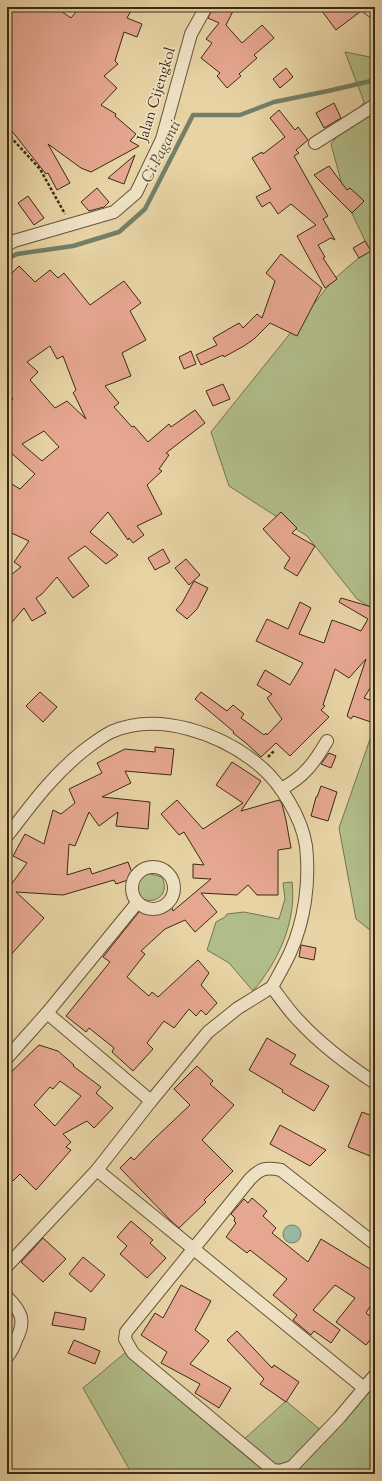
<svg xmlns="http://www.w3.org/2000/svg" width="382" height="1481" viewBox="0 0 382 1481" font-family="'Sorts Mill Goudy',serif">
<rect width="100%" height="100%" fill="#e7d3a4"/>
<filter id="stains"><feTurbulence type="fractalNoise" baseFrequency=".005" numOctaves="4"/><feColorMatrix values="0 0 0 0 .2 0 0 0 0 .09 0 0 0 0 .02 0 0 0 .5 -.17"/></filter>
<radialGradient id="worn" r=".72"><stop offset=".6" stop-color="#630" stop-opacity="0"/><stop offset="1" stop-color="#630" stop-opacity=".3"/></radialGradient>
<g fill="#b1bd89" stroke="#76744f">
<polygon points="345,52 375,58 375,610 357,599 307,536 229,486 211,432 333,280 369,249 347,203 331,144 364,102"/>
<polygon points="375,725 375,934 356,919 339,828"/>
<path d="M146,873L162,877C174,903 136,909 137,887C137,882 139,878 141,874Z"/>
<path d="M292,882C297,921 278,962 253,991L229,963L207,950L216,922L225,917L227,914L244,912L279,919L285,899L283,883Z"/>
<polygon points="132,1347 241,1442 286,1401 323,1432 375,1373 375,1474 132,1474 83,1388"/>
</g>
<circle fill="#98b9a0" stroke="#738068" cx="292" cy="1234" r="9"/>
<g fill="none" stroke-linecap="round" stroke-linejoin="round">
<polyline stroke="#738068" stroke-width="4.5" points="7,259 17,254 73,246 119,232 145,209 193,115 240,115 274,102 328,91 375,80"/>
</g>
<g fill="#e6a790" stroke="#3b2a15" fill-rule="evenodd">
<polygon points="7,7 55,7 71,18 80,7 133,7 127,18 142,24 137,37 124,32 115,61 118,64 104,76 117,88 101,105 116,114 115,116 136,134 130,141 139,146 91,172 81,168 48,144 70,183 57,190 48,173 46,174 7,125"/>
<polygon points="213,7 235,7 226,25 242,43 262,25 274,38 254,55 257,58 239,74 241,76 227,88 217,76 220,73 201,58 212,43 206,39 219,23 208,18"/>
<polygon points="319,7 360,7 361,11 336,30"/>
<polygon points="286,68 293,77 280,88 273,79"/>
<polygon points="334,103 341,118 324,128 316,113"/>
<polygon points="279,110 295,130 298,127 308,140 296,150 299,153 294,156 328,216 323,219 335,240 331,238 318,245 325,257 323,258 337,279 325,288 297,236 316,225 291,204 278,214 270,202 262,207 256,197 271,189 252,158 262,152 263,154 285,137 270,118"/>
<polygon points="135,155 124,184 108,178"/>
<polygon points="329,166 347,190 350,188 364,201 352,213 314,175"/>
<polygon points="97,188 109,202 104,207 89,211 81,202"/>
<polygon points="28,196 44,218 34,225 18,203"/>
<polygon points="365,241 371,251 359,258 353,248"/>
<polygon points="281,254 322,288 297,336 270,323 254,339 244,346 224,357 223,355 201,365 196,355 217,345 213,338 239,323 243,328 257,314 262,318 275,281 266,273"/>
<path d="M19,266L35,282L50,270L58,278L64,273L90,305L124,281L141,303L130,311L146,340L122,353L131,376L105,386L119,403L114,407L132,427L134,426L148,442L169,424L171,427L195,410L205,423L166,453L169,455L159,469L162,471L147,485L162,514L137,526L144,535L133,543L129,538L128,540L108,512L90,532L118,555L106,564L85,546L68,558L89,586L73,598L57,577L42,594L36,598L46,613L32,621L24,608L7,628V578L21,567L14,562L29,541L7,531V481L20,489L35,474L9,451L7,452V404L13,399L7,391V278ZM50,346L57,359L63,356L76,390L73,393L75,396L86,419L67,401L55,408L30,380L38,372L27,362ZM44,431L59,447L42,461L22,444Z"/>
<polygon points="191,351 196,364 184,369 179,357"/>
<polygon points="223,384 230,399 213,406 206,391"/>
<polygon points="281,512 297,528 292,533 315,546 297,576 284,568 290,558 263,529"/>
<polygon points="163,549 170,562 155,570 148,558"/>
<polygon points="186,559 200,575 189,585 175,568"/>
<polygon points="194,581 208,588 197,609 187,619 176,610 182,603"/>
<polygon points="341,598 375,608 375,623 372,633 375,635 375,680 364,698 375,702 375,709 371,722 353,716 351,719 347,716 366,659 349,678 335,669 323,705 325,706 321,710 329,717 290,756 276,743 261,757 246,743 233,733 234,732 195,699 201,692 227,711 233,705 244,714 241,718 264,735 266,733 267,735 282,719 267,698 272,694 257,685 265,670 290,685 303,663 256,641 267,619 288,629 300,602 311,608 299,634 324,643 332,620 349,626 361,631 368,619 339,602"/>
<polygon points="40,692 57,707 43,722 26,706"/>
<polygon points="155,747 174,749 171,775 125,771 131,783 102,797 150,802 148,829 116,826 118,812 99,826 89,812 75,846 69,844 67,875 90,868 92,874 128,862 134,878 116,884 114,880 63,895 16,892 44,918 7,959 7,884 10,886 27,863 13,856 25,834 44,844 53,810 61,814 75,803 69,789 102,773 97,763 125,749 155,752"/>
<polygon points="329,753 336,756 331,768 321,764"/>
<polygon points="232,762 261,781 241,811 279,800 282,804 286,820 291,848 278,850 278,895 257,895 248,885 237,895 201,893 217,912 195,932 185,920 165,929 141,951 145,954 127,977 149,996 152,992 158,997 198,960 209,973 201,985 217,1003 206,1015 201,1010 196,1016 189,1009 174,1028 164,1021 147,1043 153,1049 133,1071 112,1052 114,1048 89,1028 86,1032 66,1016 110,962 103,957 142,908 150,914 171,905 173,911 211,879 193,878 193,864 204,865 184,832 179,835 161,814 177,800 203,829 243,803 216,785"/>
<polygon points="321,786 337,792 328,821 311,816 316,797 317,797"/>
<polygon points="301,945 316,948 314,960 299,957"/>
<polygon points="267,1038 296,1055 290,1064 329,1086 314,1111 282,1092 283,1090 249,1070"/>
<path d="M39,1045L58,1051L74,1065L73,1066L101,1087L96,1093L113,1108L94,1128L87,1121L63,1134L71,1142L66,1147L71,1150L36,1190L20,1174L13,1181L7,1176V1076ZM60,1081L81,1096L55,1126L34,1105L50,1087L53,1089Z"/>
<polygon points="197,1066 213,1081 210,1084 234,1105 202,1140 233,1171 204,1200 206,1202 179,1228 170,1220 120,1168 131,1157 134,1160 153,1140 190,1105 174,1089"/>
<polygon points="362,1112 375,1117 375,1158 348,1147"/>
<polygon points="280,1125 326,1150 310,1166 270,1144"/>
<polygon points="252,1198 267,1211 263,1216 276,1228 272,1233 308,1262 321,1239 375,1272 375,1299 366,1313 375,1320 375,1334 366,1345 336,1322 355,1298 335,1285 313,1310 340,1330 331,1343 314,1331 311,1335 293,1320 297,1315 273,1295 287,1279 250,1250 247,1253 226,1237 236,1223 234,1221 235,1218 231,1214 244,1199 248,1203"/>
<polygon points="131,1221 153,1240 150,1243 166,1258 147,1278 120,1254 127,1246 117,1237"/>
<polygon points="43,1238 66,1259 43,1282 21,1262"/>
<polygon points="83,1257 105,1275 91,1292 69,1274"/>
<polygon points="181,1285 211,1301 195,1330 209,1341 190,1364 231,1388 219,1408 195,1393 200,1384 161,1363 167,1352 141,1335 155,1313 163,1318"/>
<polygon points="55,1312 86,1318 84,1330 52,1325"/>
<polygon points="237,1331 272,1368 274,1365 299,1382 286,1402 260,1384 264,1379 227,1340"/>
<polygon points="74,1340 100,1351 95,1364 68,1353"/>
</g>
<g fill="none" stroke-linecap="round" stroke-linejoin="round">
<g stroke="#665439" stroke-width="14">
<g id="minor">
<polyline points="367,7 375,13"/>
<polyline points="315,143 375,105"/>
<polyline points="7,245 14,241 114,212 136,193 162,139 191,34 206,7"/>
<path d="M281,789C304,777 314,763 327,741"/>
<path d="M7,836C32,804 51,777 83,751C92,744 101,737 111,732C159,711 222,734 260,766C281,784 302,818 306,846C310,881 305,920 290,953C285,964 278,976 272,987"/>
<circle cx="153" cy="888" r="21"/>
<path d="M272,987C281,999 289,1011 299,1021C322,1046 348,1065 375,1083"/>
<polyline points="47,1013 151,1101"/>
<polyline points="7,1058 47,1013 137,903"/>
<polyline points="97,1170 364,1388"/>
<path d="M375,1244L281,1170C265,1167 261,1168 250,1179L126,1332L125,1339L133,1353L273,1470L280,1471L292,1467L339,1418L375,1375"/>
<polyline points="7,1266 97,1170 151,1101 208,1032 238,1008 272,987"/>
<path d="M7,1297C22,1312 26,1321 16,1340C14,1346 11,1352 7,1357"/>
</g>
</g>
<g stroke="#3b2a15" stroke-width="2.5" stroke-dasharray="3 2" stroke-linecap="butt">
<polyline points="7,133 40,169 65,214"/>
<polyline points="268,757 275,750"/>
</g>
<use href="#minor" stroke="#efe2c4" stroke-width="12"/>
</g>
<g text-anchor="middle" stroke-width="3.5" stroke-linejoin="round" paint-order="stroke">
<g font-size="15" fill="#3b2a15" stroke="#efe2c4">
<text transform="translate(156 94) rotate(-73)" y="5">Jalan Cijengkol</text>
</g>
<g font-size="16" font-style="italic" fill="#524e38" stroke="#efe2c4">
<text transform="translate(160 151) rotate(-63)" y="6">Ci Paganti</text>
</g>
</g>
<rect width="382" height="1481" fill="none" stroke="#e7d3a4" stroke-width="24"/>
<rect x="8" y="8" width="366" height="1465" fill="none" stroke="#3b2a15" stroke-width="2"/>
<rect x="12" y="12" width="358" height="1457" fill="none" stroke="#3b2a15"/>
<rect width="100%" height="100%" filter="url(#stains)"/>
<rect width="100%" height="100%" fill="url(#worn)"/>
</svg>
